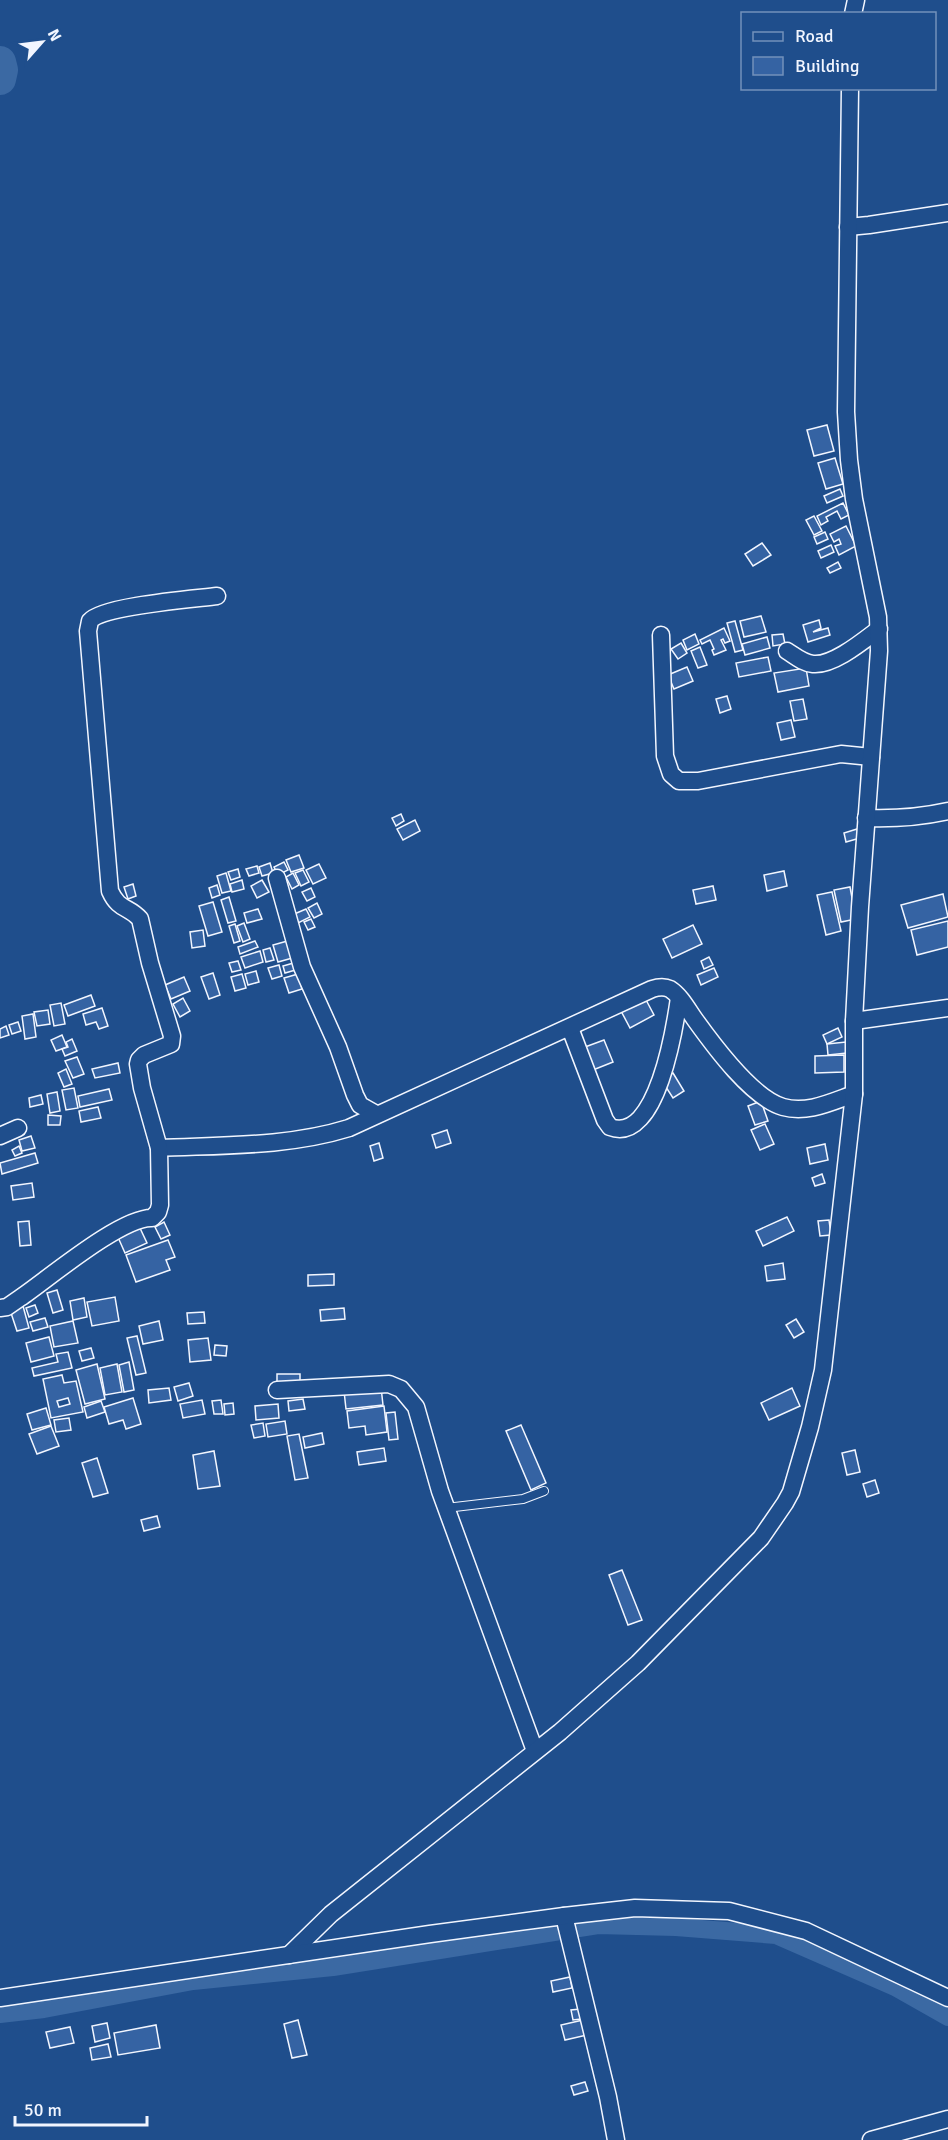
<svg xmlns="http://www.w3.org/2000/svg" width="948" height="2140" viewBox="0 0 948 2140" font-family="Signika,sans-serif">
<rect width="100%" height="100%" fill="#1f4e8c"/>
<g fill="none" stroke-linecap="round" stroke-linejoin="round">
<polyline stroke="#3b69a3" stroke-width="18" points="0,2014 44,2009 193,1981 333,1967 598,1925 676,1927 776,1935 895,1987 948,2017"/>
<polyline stroke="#3b69a3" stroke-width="32" points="0,62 2,70 0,79"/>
</g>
<g fill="#3563a3" stroke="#f2f6ff" stroke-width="1.5" fill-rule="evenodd">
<polygon points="827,425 834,451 814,456 807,430"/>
<polygon points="835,458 843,484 826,489 818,463"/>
<polygon points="840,489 843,496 827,503 824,496"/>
<polygon points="843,503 849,515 841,519 837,511 826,517 828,521 821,525 817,516"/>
<polygon points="814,516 822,531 814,535 806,520"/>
<polygon points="846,526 856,546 839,555 835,546 841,544 839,539 834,542 830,534"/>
<polygon points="825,532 828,539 817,544 814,537"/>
<polygon points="762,543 771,555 753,566 745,554"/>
<polygon points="831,545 834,552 821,558 818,551"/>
<polygon points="838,562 841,568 830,573 827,568"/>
<polygon points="761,616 766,632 744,637 740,621"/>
<polygon points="819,620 821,628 813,632 828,628 830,635 808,642 803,625"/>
<polygon points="735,621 743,650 735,652 727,623"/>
<polygon points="724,628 730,641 725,643 723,639 721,640 726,650 714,655 712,650 714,649 710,640 702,644 700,640"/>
<polygon points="695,634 699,644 687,650 683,640"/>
<polygon points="783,634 785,644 773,646 772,635"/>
<polygon points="767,637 770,648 745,655 742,644"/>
<polygon points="681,643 687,653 678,659 671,649"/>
<polygon points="700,647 707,665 698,668 691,651"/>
<polygon points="768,657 771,671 739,677 736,663"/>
<polygon points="687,667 693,681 674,689 668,675"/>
<polygon points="806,668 809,686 778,692 774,673"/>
<polygon points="727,696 731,709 720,713 716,699"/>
<polygon points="803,699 807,719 794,721 790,701"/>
<polygon points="791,720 795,737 781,740 777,723"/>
<polygon points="401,814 404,821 396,826 392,818"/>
<polygon points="415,820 420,831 403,840 397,829"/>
<polygon points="857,829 860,838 846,842 844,833"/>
<polygon points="299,855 304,868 291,872 286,860"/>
<polygon points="284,862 288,870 278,875 274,867"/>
<polygon points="270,863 273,873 262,876 259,867"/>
<polygon points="319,864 326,878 313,884 306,870"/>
<polygon points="257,866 259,873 249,876 246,869"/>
<polygon points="238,869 240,877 231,880 228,872"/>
<polygon points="303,870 309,882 301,886 295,873"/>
<polygon points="784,871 787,886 767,891 764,875"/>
<polygon points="226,873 231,891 222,893 217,876"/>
<polygon points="293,873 299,885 292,889 286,877"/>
<polygon points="242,880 244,889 232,892 230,884"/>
<polygon points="262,880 269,892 257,898 251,886"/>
<polygon points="133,884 136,896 128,899 124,887"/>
<polygon points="217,885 220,895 212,898 209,888"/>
<polygon points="713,886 716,900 696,904 693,890"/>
<polygon points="850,887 856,919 841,922 834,890"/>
<polygon points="311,888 315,897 307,901 302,892"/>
<polygon points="832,892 841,931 826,935 817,895"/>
<polygon points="943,894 948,917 908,928 901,905"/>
<polygon points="229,897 236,921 228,923 221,900"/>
<polygon points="213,902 222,932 208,936 199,906"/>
<polygon points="317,903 322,914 314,918 308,908"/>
<polygon points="258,909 262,919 247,923 244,913"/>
<polygon points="306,909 310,917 296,924 292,915"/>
<polygon points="311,919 315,927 308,930 304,922"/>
<polygon points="948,921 948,947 917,955 911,930"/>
<polygon points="244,923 250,939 243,942 237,926"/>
<polygon points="235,924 240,941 234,943 229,926"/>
<polygon points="693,925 702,944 672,958 663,939"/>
<polygon points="203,930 205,946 192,948 190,932"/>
<polygon points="291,940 296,957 278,962 273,945"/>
<polygon points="255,941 258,947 240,954 238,947"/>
<polygon points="270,948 274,960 266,962 263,950"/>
<polygon points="260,951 263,962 245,968 241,957"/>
<polygon points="709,957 713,965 704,969 701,961"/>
<polygon points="238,961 241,970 232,972 229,963"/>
<polygon points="297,962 299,969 285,973 283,966"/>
<polygon points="279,965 282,976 272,979 268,968"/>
<polygon points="714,968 718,977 701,985 697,975"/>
<polygon points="256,971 259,982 248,985 245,974"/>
<polygon points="213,973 220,995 209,999 201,977"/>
<polygon points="242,974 246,988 235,991 231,977"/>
<polygon points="298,974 302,989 289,993 284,978"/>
<polygon points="184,977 190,991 171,999 165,985"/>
<polygon points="91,995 95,1006 68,1016 64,1005"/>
<polygon points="183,998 190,1011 180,1017 173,1004"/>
<polygon points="645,998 654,1015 630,1028 621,1011"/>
<polygon points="61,1003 65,1024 54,1026 50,1005"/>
<polygon points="102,1008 108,1026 99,1029 96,1022 86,1025 83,1014"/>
<polygon points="48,1010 50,1024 37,1026 34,1012"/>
<polygon points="33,1014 36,1037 25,1039 22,1016"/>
<polygon points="18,1022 21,1031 12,1034 9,1025"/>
<polygon points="6,1026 9,1035 0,1038 0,1029"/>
<polygon points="838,1028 842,1037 827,1044 823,1035"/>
<polygon points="62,1035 67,1047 56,1051 51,1040"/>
<polygon points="72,1039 77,1051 65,1056 62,1049 68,1047 66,1042"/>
<polygon points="604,1040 613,1062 593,1070 585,1047"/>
<polygon points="846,1042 847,1053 828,1055 827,1044"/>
<polygon points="844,1055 844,1072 815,1073 815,1056"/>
<polygon points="77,1057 84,1074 73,1078 65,1061"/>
<polygon points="118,1063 120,1073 95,1078 92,1069"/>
<polygon points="66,1069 72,1084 64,1087 58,1073"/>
<polygon points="673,1073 684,1091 673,1098 662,1081"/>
<polygon points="74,1088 78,1108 66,1110 62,1090"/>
<polygon points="109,1089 112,1100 80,1107 78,1096"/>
<polygon points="57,1092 60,1111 50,1113 47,1094"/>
<polygon points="41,1095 43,1104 30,1107 29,1098"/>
<polygon points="761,1101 768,1121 755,1125 748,1106"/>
<polygon points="98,1107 101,1118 81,1122 79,1111"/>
<polygon points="48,1115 61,1116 60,1125 48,1125"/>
<polygon points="765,1124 774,1144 760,1150 751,1130"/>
<polygon points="447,1130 451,1143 436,1148 432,1135"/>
<polygon points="31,1136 35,1148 22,1151 19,1140"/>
<polygon points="379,1143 383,1158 374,1161 370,1146"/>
<polygon points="825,1144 828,1160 810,1164 807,1148"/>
<polygon points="19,1146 22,1153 15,1156 12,1150"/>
<polygon points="35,1153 38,1163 2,1174 0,1163"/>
<polygon points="822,1174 825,1183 815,1186 812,1178"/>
<polygon points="32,1183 34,1197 13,1200 11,1186"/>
<polygon points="787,1217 794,1231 763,1246 756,1231"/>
<polygon points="829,1220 831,1235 820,1236 818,1221"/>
<polygon points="29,1221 31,1245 20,1246 18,1222"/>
<polygon points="164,1222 170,1235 161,1239 155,1227"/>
<polygon points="139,1226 147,1243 125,1253 117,1235"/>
<polygon points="168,1240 175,1257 166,1260 170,1270 136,1282 126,1255"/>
<polygon points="783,1263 785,1279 767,1281 765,1266"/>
<polygon points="334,1274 334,1285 308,1286 308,1275"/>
<polygon points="57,1290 63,1310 53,1313 47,1293"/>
<polygon points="115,1297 119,1321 92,1326 87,1302"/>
<polygon points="84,1298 87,1317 73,1320 70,1301"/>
<polygon points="35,1305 38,1313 29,1317 26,1308"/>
<polygon points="23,1306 29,1328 17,1331 10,1310"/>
<polygon points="344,1308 345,1319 321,1321 320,1310"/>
<polygon points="204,1312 205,1323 188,1324 187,1313"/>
<polygon points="45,1318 48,1327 33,1331 30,1322"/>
<polygon points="796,1319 804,1332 794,1338 786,1325"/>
<polygon points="73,1321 78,1343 54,1347 50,1326"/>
<polygon points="159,1321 163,1340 143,1344 139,1326"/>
<polygon points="137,1336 146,1373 136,1375 127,1338"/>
<polygon points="49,1337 54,1356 31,1362 26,1343"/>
<polygon points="208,1338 211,1360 190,1362 188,1340"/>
<polygon points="215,1345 227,1346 226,1356 214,1355"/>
<polygon points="91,1348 94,1358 82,1361 79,1351"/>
<polygon points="68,1352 72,1368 34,1376 32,1368 58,1362 56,1354"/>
<polygon points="129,1362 134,1390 124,1392 119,1365"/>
<polygon points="97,1364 105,1399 85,1404 76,1370"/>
<polygon points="117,1364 122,1392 105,1395 100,1368"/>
<rect x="277" y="1374" width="23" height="13"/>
<path d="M62,1375L64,1383L76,1381L83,1412L51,1418L43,1379ZM68,1398L70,1404L59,1407L57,1401Z"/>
<polygon points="189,1383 193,1396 178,1401 174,1387"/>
<polygon points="381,1387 383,1405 346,1409 344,1391"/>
<polygon points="169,1388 171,1400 149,1403 148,1390"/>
<polygon points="792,1388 800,1406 769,1420 761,1403"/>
<polygon points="133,1398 141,1424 126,1429 123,1420 109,1424 104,1407"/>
<polygon points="303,1399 305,1409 289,1411 288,1401"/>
<polygon points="202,1400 205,1414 183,1418 180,1404"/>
<polygon points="221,1400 223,1414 214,1414 212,1401"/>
<polygon points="101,1401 105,1412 87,1418 84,1407"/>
<polygon points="233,1403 234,1414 225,1415 224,1404"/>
<polygon points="278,1404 279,1418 256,1420 255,1406"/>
<polygon points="384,1406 387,1432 366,1435 365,1426 349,1428 347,1411"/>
<polygon points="46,1408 51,1425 32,1430 27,1414"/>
<polygon points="395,1412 398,1439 389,1440 386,1413"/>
<polygon points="69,1418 71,1430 56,1432 54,1420"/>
<polygon points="285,1421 287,1434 268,1437 266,1424"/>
<polygon points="263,1423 265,1436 254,1438 251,1425"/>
<polygon points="521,1425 546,1483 531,1490 506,1431"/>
<polygon points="51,1426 59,1446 37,1454 29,1434"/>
<polygon points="322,1433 324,1444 305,1448 303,1437"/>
<polygon points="299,1434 308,1478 295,1480 287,1436"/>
<polygon points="384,1448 386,1461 359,1465 357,1452"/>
<polygon points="855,1450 860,1472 847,1475 842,1453"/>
<polygon points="214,1451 220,1486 198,1489 193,1455"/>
<polygon points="97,1458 108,1493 93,1497 82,1463"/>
<polygon points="875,1480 879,1493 867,1497 863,1484"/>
<polygon points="157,1516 160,1527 144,1531 141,1520"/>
<polygon points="622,1570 642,1620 628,1625 609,1575"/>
<polygon points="570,1977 572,1988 553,1992 551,1981"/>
<polygon points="580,2009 581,2019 573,2020 571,2010"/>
<polygon points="298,2020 307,2055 292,2058 284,2024"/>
<polygon points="583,2020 587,2035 565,2040 561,2025"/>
<polygon points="107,2023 110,2038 95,2042 92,2026"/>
<polygon points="156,2025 160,2048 118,2055 114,2033"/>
<polygon points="70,2027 74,2043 50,2048 46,2032"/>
<polygon points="108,2044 111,2057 92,2060 90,2048"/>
<polygon points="585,2082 588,2091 574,2095 571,2086"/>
</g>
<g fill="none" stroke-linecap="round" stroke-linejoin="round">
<g stroke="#f2f6ff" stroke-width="10">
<polyline id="service" points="446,1508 523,1499 544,1491"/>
</g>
<g stroke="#f2f6ff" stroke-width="19">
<g id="minor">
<polyline points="853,14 856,0"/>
<polyline points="848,227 869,225 948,213"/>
<polyline points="661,635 665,756 671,774 679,781 698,781 841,754 871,757"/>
<path d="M787,651C795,656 803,663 813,664C833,666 863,641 879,629"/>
<path d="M866,818C894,819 921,817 948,811"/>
<polyline points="277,878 302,967 338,1047 355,1095 360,1105 376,1114"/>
<polyline points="854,1021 948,1008"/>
<path d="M570,1028L605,1120L610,1127C657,1145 675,1026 679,998"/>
<polyline points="0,1136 18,1128"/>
<path d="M159,1148C222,1145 288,1147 349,1128L652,989C658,987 664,986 670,989C681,996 688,1010 696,1021C714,1046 752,1098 783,1107C807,1114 831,1102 854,1094"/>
<path d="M0,1308L7,1307L20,1298C48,1279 121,1217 152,1218L158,1212L160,1205L159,1148L142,1088L138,1064L139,1060L144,1055L171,1044L172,1036L150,963L140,919C129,906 119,911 110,891L88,631L90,621C102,606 193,599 217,596"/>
<polyline points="277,1390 389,1384 401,1389 416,1407 440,1491 535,1751"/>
<polyline points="564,1916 608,2097 616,2140"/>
<polyline points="289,1955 331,1914 560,1732 638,1663 761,1538 785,1503 791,1492 810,1427 823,1370 854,1094 854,1021 860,907 879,651 878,617 854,499 849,460 846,412 850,88"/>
<polyline points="0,1998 430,1934 564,1916 635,1908 729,1911 806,1931 948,1998"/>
<polyline points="871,2140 948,2119"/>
</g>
</g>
<use href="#service" stroke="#1f4e8c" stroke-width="8"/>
<use href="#minor" stroke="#1f4e8c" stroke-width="16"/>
</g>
<rect x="741" y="12" width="195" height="78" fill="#1f4e8c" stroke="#7391ba" stroke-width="1.5"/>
<rect x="753" y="32" width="30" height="9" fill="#1f4e8c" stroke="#7391ba" stroke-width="1.5"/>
<text x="795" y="42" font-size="18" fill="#f2f6ff">Road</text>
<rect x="753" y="57" width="30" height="18" fill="#3563a3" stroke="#7391ba" stroke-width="1.5"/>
<text x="795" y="72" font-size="18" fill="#f2f6ff">Building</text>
<g transform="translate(42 42) rotate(62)" stroke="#1f4e8c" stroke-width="4.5" paint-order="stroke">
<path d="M0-4.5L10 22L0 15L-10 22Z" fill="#f2f6ff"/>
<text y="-9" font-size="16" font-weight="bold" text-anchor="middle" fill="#f2f6ff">N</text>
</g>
<path d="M15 2116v9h132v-9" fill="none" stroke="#f2f6ff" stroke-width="3"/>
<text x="24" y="2116" font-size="18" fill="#f2f6ff" stroke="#1f4e8c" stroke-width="4.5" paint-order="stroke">50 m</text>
</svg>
